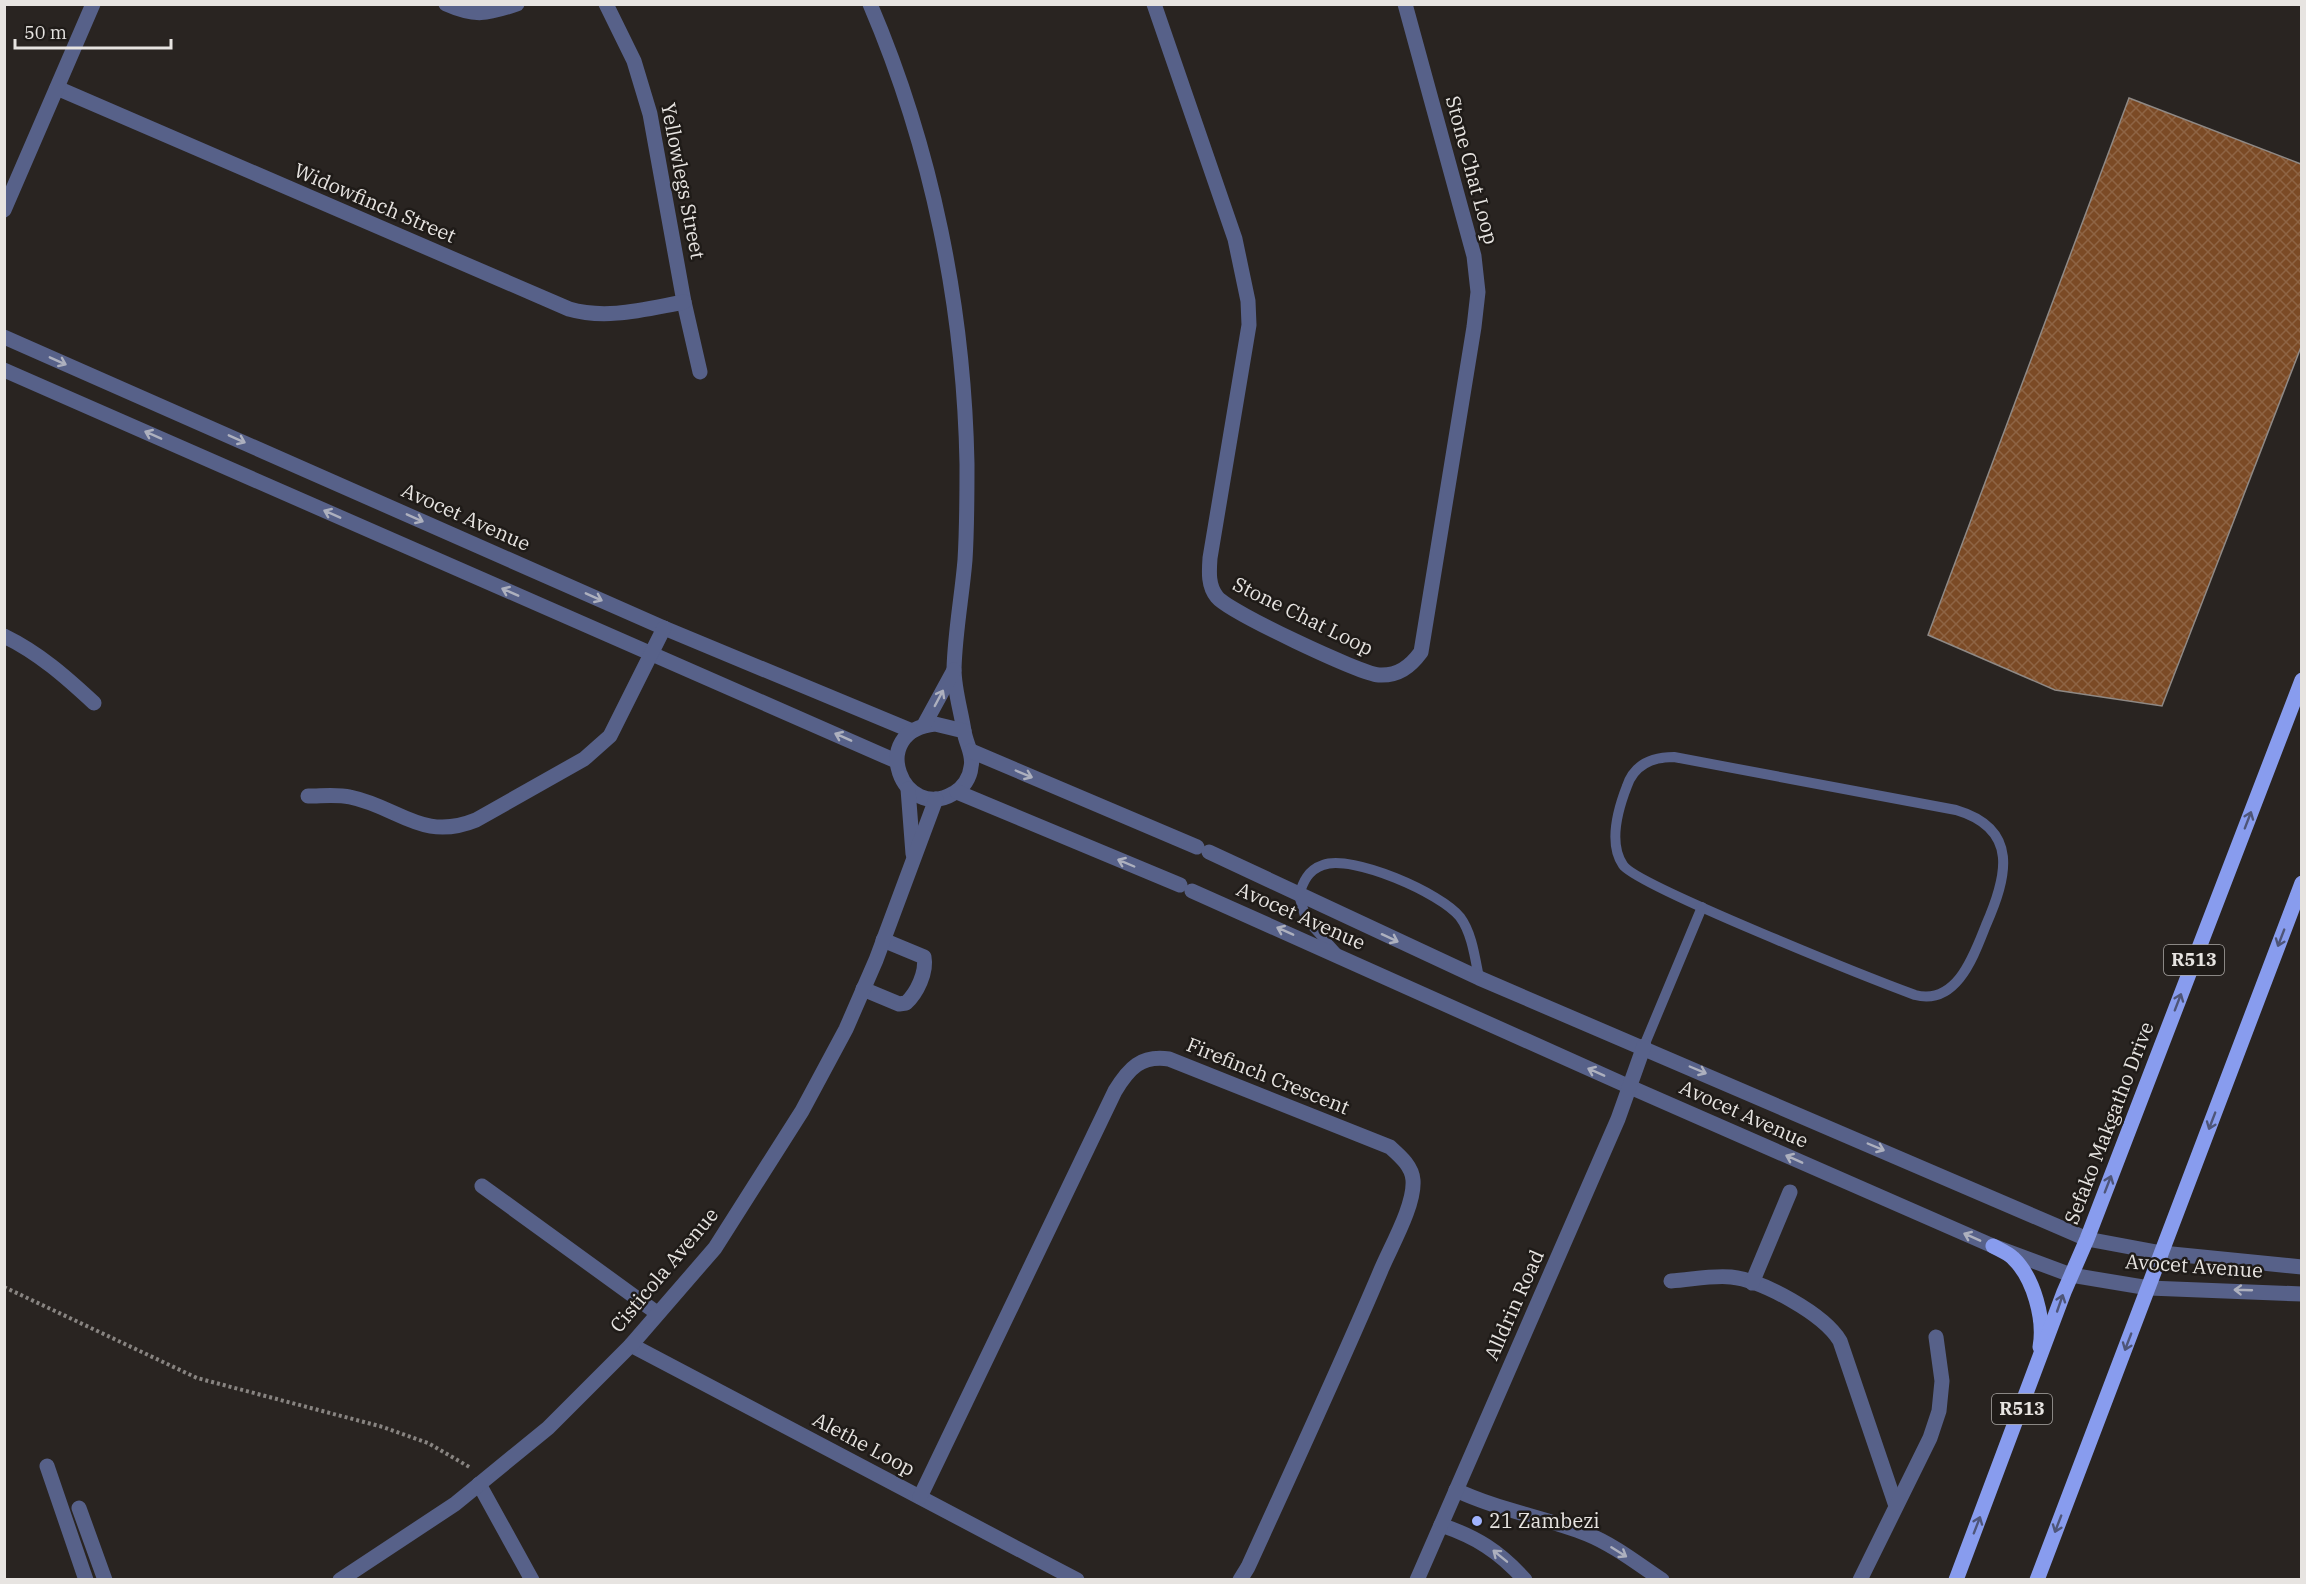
<svg xmlns="http://www.w3.org/2000/svg" width="2306" height="1584" viewBox="0 0 2306 1584" font-family="'IBM Plex Serif',serif">
<defs>
<pattern id="building-cross-hatch" width="8" height="8" patternUnits="userSpaceOnUse" patternTransform="scale(1.5)"><rect width="8" height="8" fill="#7b4a25"/><path d="M0 0l8 8M0 8l8-8" fill="none" stroke="#8e6444"/></pattern>
</defs>
<rect width="100%" height="100%" fill="#292421"/>
<polygon fill="url(#building-cross-hatch)" stroke="#8f8985" stroke-width="1.5" points="2129,98 2301,164 2301,347 2162,706 2055,690 1928,635"/>
<g fill="none" stroke-linecap="round" stroke-linejoin="round">
<polyline stroke="#888481" stroke-width="4" stroke-dasharray="3 3" stroke-linecap="butt" points="4,1287 197,1378 383,1427 428,1443 471,1468"/>
<g stroke="#576189" stroke-width="10">
<path d="M1674,757L1956,810C2020,829 2007,877 1986,925C1974,955 1957,1006 1915,995C1877,981 1635,885 1623,865C1608,843 1618,809 1627,786C1634,765 1652,757 1674,757Z"/>
<path d="M1336,952L1306,919L1299,895C1303,882 1308,870 1323,865C1352,854 1441,893 1460,917C1472,933 1475,958 1479,978"/>
<polyline points="1644,1046 1702,907"/>
</g>
<g stroke="#576189" stroke-width="15">
<path d="M446,4C475,17 487,14 517,4"/>
<polyline points="606,4 634,61 650,114 684,302 700,372"/>
<path d="M870,4C932,149 964,307 967,464C967,496 967,529 965,560C962,596 955,632 954,669C954,689 961,711 964,731"/>
<path d="M1154,4L1235,239L1248,301L1249,325L1210,558C1209,572 1208,586 1217,597C1229,612 1359,673 1379,675C1398,676 1410,667 1421,652L1474,327L1478,292L1474,256L1405,4"/>
<path d="M57,88L569,309C607,320 645,309 684,302"/>
<polyline points="4,210 93,4"/>
<polyline points="4,337 664,628 912,731"/>
<polyline points="4,370 896,761"/>
<path d="M4,636C39,653 66,677 94,703"/>
<path d="M935,724L964,731C966,744 974,755 971,767C970,778 963,788 954,793C903,824 866,731 935,724Z"/>
<polyline points="924,725 954,670"/>
<polyline points="971,751 1197,847"/>
<polyline points="908,789 913,854"/>
<polyline points="957,792 1180,885"/>
<path d="M308,796C322,796 337,794 350,797C399,807 422,842 476,820L584,759L610,736L664,628"/>
<polyline points="1209,852 1479,978 2087,1239 2162,1253 2302,1267"/>
<polyline points="1192,891 1630,1087 1993,1246 2071,1275 2149,1288 2302,1294"/>
<path d="M863,989L899,1004L906,1003C917,993 927,972 924,957L883,940"/>
<polyline points="482,1186 657,1313"/>
<path d="M1671,1281C1690,1280 1711,1275 1731,1277C1762,1280 1824,1314 1840,1341L1895,1503"/>
<polyline points="1752,1283 1790,1192"/>
<polyline points="631,1345 1077,1580"/>
<polyline points="47,1466 86,1580"/>
<polyline points="479,1484 532,1580"/>
<path d="M1456,1490C1498,1510 1544,1517 1587,1534C1614,1545 1638,1564 1662,1580"/>
<path d="M920,1497L1115,1091C1129,1068 1141,1055 1169,1059L1390,1147C1400,1156 1412,1166 1413,1180C1415,1205 1391,1246 1381,1270C1339,1369 1293,1468 1248,1567L1240,1580"/>
<polyline points="79,1508 105,1580"/>
<path d="M1441,1525C1476,1537 1499,1551 1525,1580"/>
<polyline points="340,1580 455,1504 548,1428 631,1345 715,1248 802,1111 846,1029 876,960 936,799"/>
<polyline points="1417,1580 1618,1119 1644,1046"/>
<polyline points="1860,1580 1930,1438 1939,1411 1942,1381 1936,1337"/>
</g>
<g stroke="#889cee" stroke-width="15">
<path d="M1993,1246C2000,1250 2008,1253 2013,1258C2034,1278 2045,1320 2040,1347"/>
<polyline points="1956,1580 2064,1292 2087,1239 2302,680"/>
<polyline points="2037,1580 2302,883"/>
</g>
</g>
<defs><path id="oneway-shaft" d="M-6 0H5M1.5-3L5.5 0L1.5 3" fill="none" stroke-width="1.6" stroke-linecap="round" stroke-linejoin="round" transform="scale(1.5)"/></defs>
<g stroke="#adb0be">
<use href="#oneway-shaft" transform="translate(58 361) rotate(24)"/>
<use href="#oneway-shaft" transform="translate(153 435) rotate(-156)"/>
<use href="#oneway-shaft" transform="translate(237 439) rotate(24)"/>
<use href="#oneway-shaft" transform="translate(332 514) rotate(-156)"/>
<use href="#oneway-shaft" transform="translate(415 518) rotate(24)"/>
<use href="#oneway-shaft" transform="translate(510 592) rotate(-156)"/>
<use href="#oneway-shaft" transform="translate(594 597) rotate(24)"/>
<use href="#oneway-shaft" transform="translate(939 698) rotate(-62)"/>
<use href="#oneway-shaft" transform="translate(843 737) rotate(-156)"/>
<use href="#oneway-shaft" transform="translate(1024 774) rotate(23)"/>
<use href="#oneway-shaft" transform="translate(1126 863) rotate(-157)"/>
<use href="#oneway-shaft" transform="translate(1285 931) rotate(-156)"/>
<use href="#oneway-shaft" transform="translate(1390 938) rotate(25)"/>
<use href="#oneway-shaft" transform="translate(1698 1070) rotate(23)"/>
<use href="#oneway-shaft" transform="translate(1596 1072) rotate(-156)"/>
<use href="#oneway-shaft" transform="translate(1876 1147) rotate(23)"/>
<use href="#oneway-shaft" transform="translate(1794 1159) rotate(-156)"/>
<use href="#oneway-shaft" transform="translate(1972 1237) rotate(-156)"/>
<use href="#oneway-shaft" transform="translate(2243 1290) rotate(-178)"/>
<use href="#oneway-shaft" transform="translate(1619 1552) rotate(32)"/>
<use href="#oneway-shaft" transform="translate(1500 1556) rotate(-141)"/>
</g>
<g stroke="#4e5578">
<use href="#oneway-shaft" transform="translate(2248 820) rotate(-69)"/>
<use href="#oneway-shaft" transform="translate(2281 938) rotate(111)"/>
<use href="#oneway-shaft" transform="translate(2178 1002) rotate(-69)"/>
<use href="#oneway-shaft" transform="translate(2212 1121) rotate(111)"/>
<use href="#oneway-shaft" transform="translate(2108 1184) rotate(-69)"/>
<use href="#oneway-shaft" transform="translate(2060 1303) rotate(-71)"/>
<use href="#oneway-shaft" transform="translate(2128 1342) rotate(111)"/>
<use href="#oneway-shaft" transform="translate(2058 1524) rotate(111)"/>
<use href="#oneway-shaft" transform="translate(1977 1525) rotate(-69)"/>
</g>
<circle fill="#a0b3fd" stroke="#1f1b18" stroke-width="2" cx="1477" cy="1521" r="6"/>
<g text-anchor="middle" stroke-width="5" stroke-linejoin="round" paint-order="stroke">
<g fill="#1f1b18" stroke="#aba8a5" stroke-width="1.5">
<rect x="2164" y="945" width="60" height="30" rx="4.5"/>
<rect x="1992" y="1394" width="60" height="30" rx="4.5"/>
</g>
<g font-size="18" font-weight="bold" fill="#e7e4e1">
<text x="2194" y="966">R513</text>
<text x="2022" y="1415">R513</text>
</g>
<g font-size="20" fill="#e7e4e1" stroke="#1f1b18">
<text transform="translate(1472 170) rotate(75)" y="7">Stone Chat Loop</text>
<text transform="translate(683 181) rotate(79)" y="7">Yellowlegs Street</text>
<text transform="translate(375 203) rotate(23)" y="7">Widowfinch Street</text>
<text transform="translate(466 517) rotate(24)" y="7">Avocet Avenue</text>
<text transform="translate(1303 616) rotate(26)" y="7">Stone Chat Loop</text>
<text transform="translate(1301 916) rotate(24)" y="7">Avocet Avenue</text>
<text transform="translate(1268 1076) rotate(22)" y="7">Firefinch Crescent</text>
<text transform="translate(1744 1114) rotate(24)" y="7">Avocet Avenue</text>
<text transform="translate(2109 1123) rotate(-69)" y="7">Sefako Makgatho Drive</text>
<text transform="translate(2194 1266) rotate(4)" y="7">Avocet Avenue</text>
<text transform="translate(664 1270) rotate(-50)" y="7">Cisticola Avenue</text>
<text transform="translate(1514 1305) rotate(-66)" y="7">Alldrin Road</text>
<text transform="translate(864 1444) rotate(28)" y="7">Alethe Loop</text>
</g>
<g font-size="20" fill="#e7e4e1" stroke="#1f1b18" text-anchor="start">
<text x="1489" y="1528">21 Zambezi</text>
</g>
</g>
<rect width="2306" height="1584" fill="none" stroke="#e7e4e1" stroke-width="12"/>
<path d="M15 39v9h156v-9" fill="none" stroke="#e7e4e1" stroke-width="3"/>
<text x="24" y="39" font-size="18" fill="#e7e4e1" stroke="#1f1b18" stroke-width="4.5" paint-order="stroke">50 m</text>
</svg>
